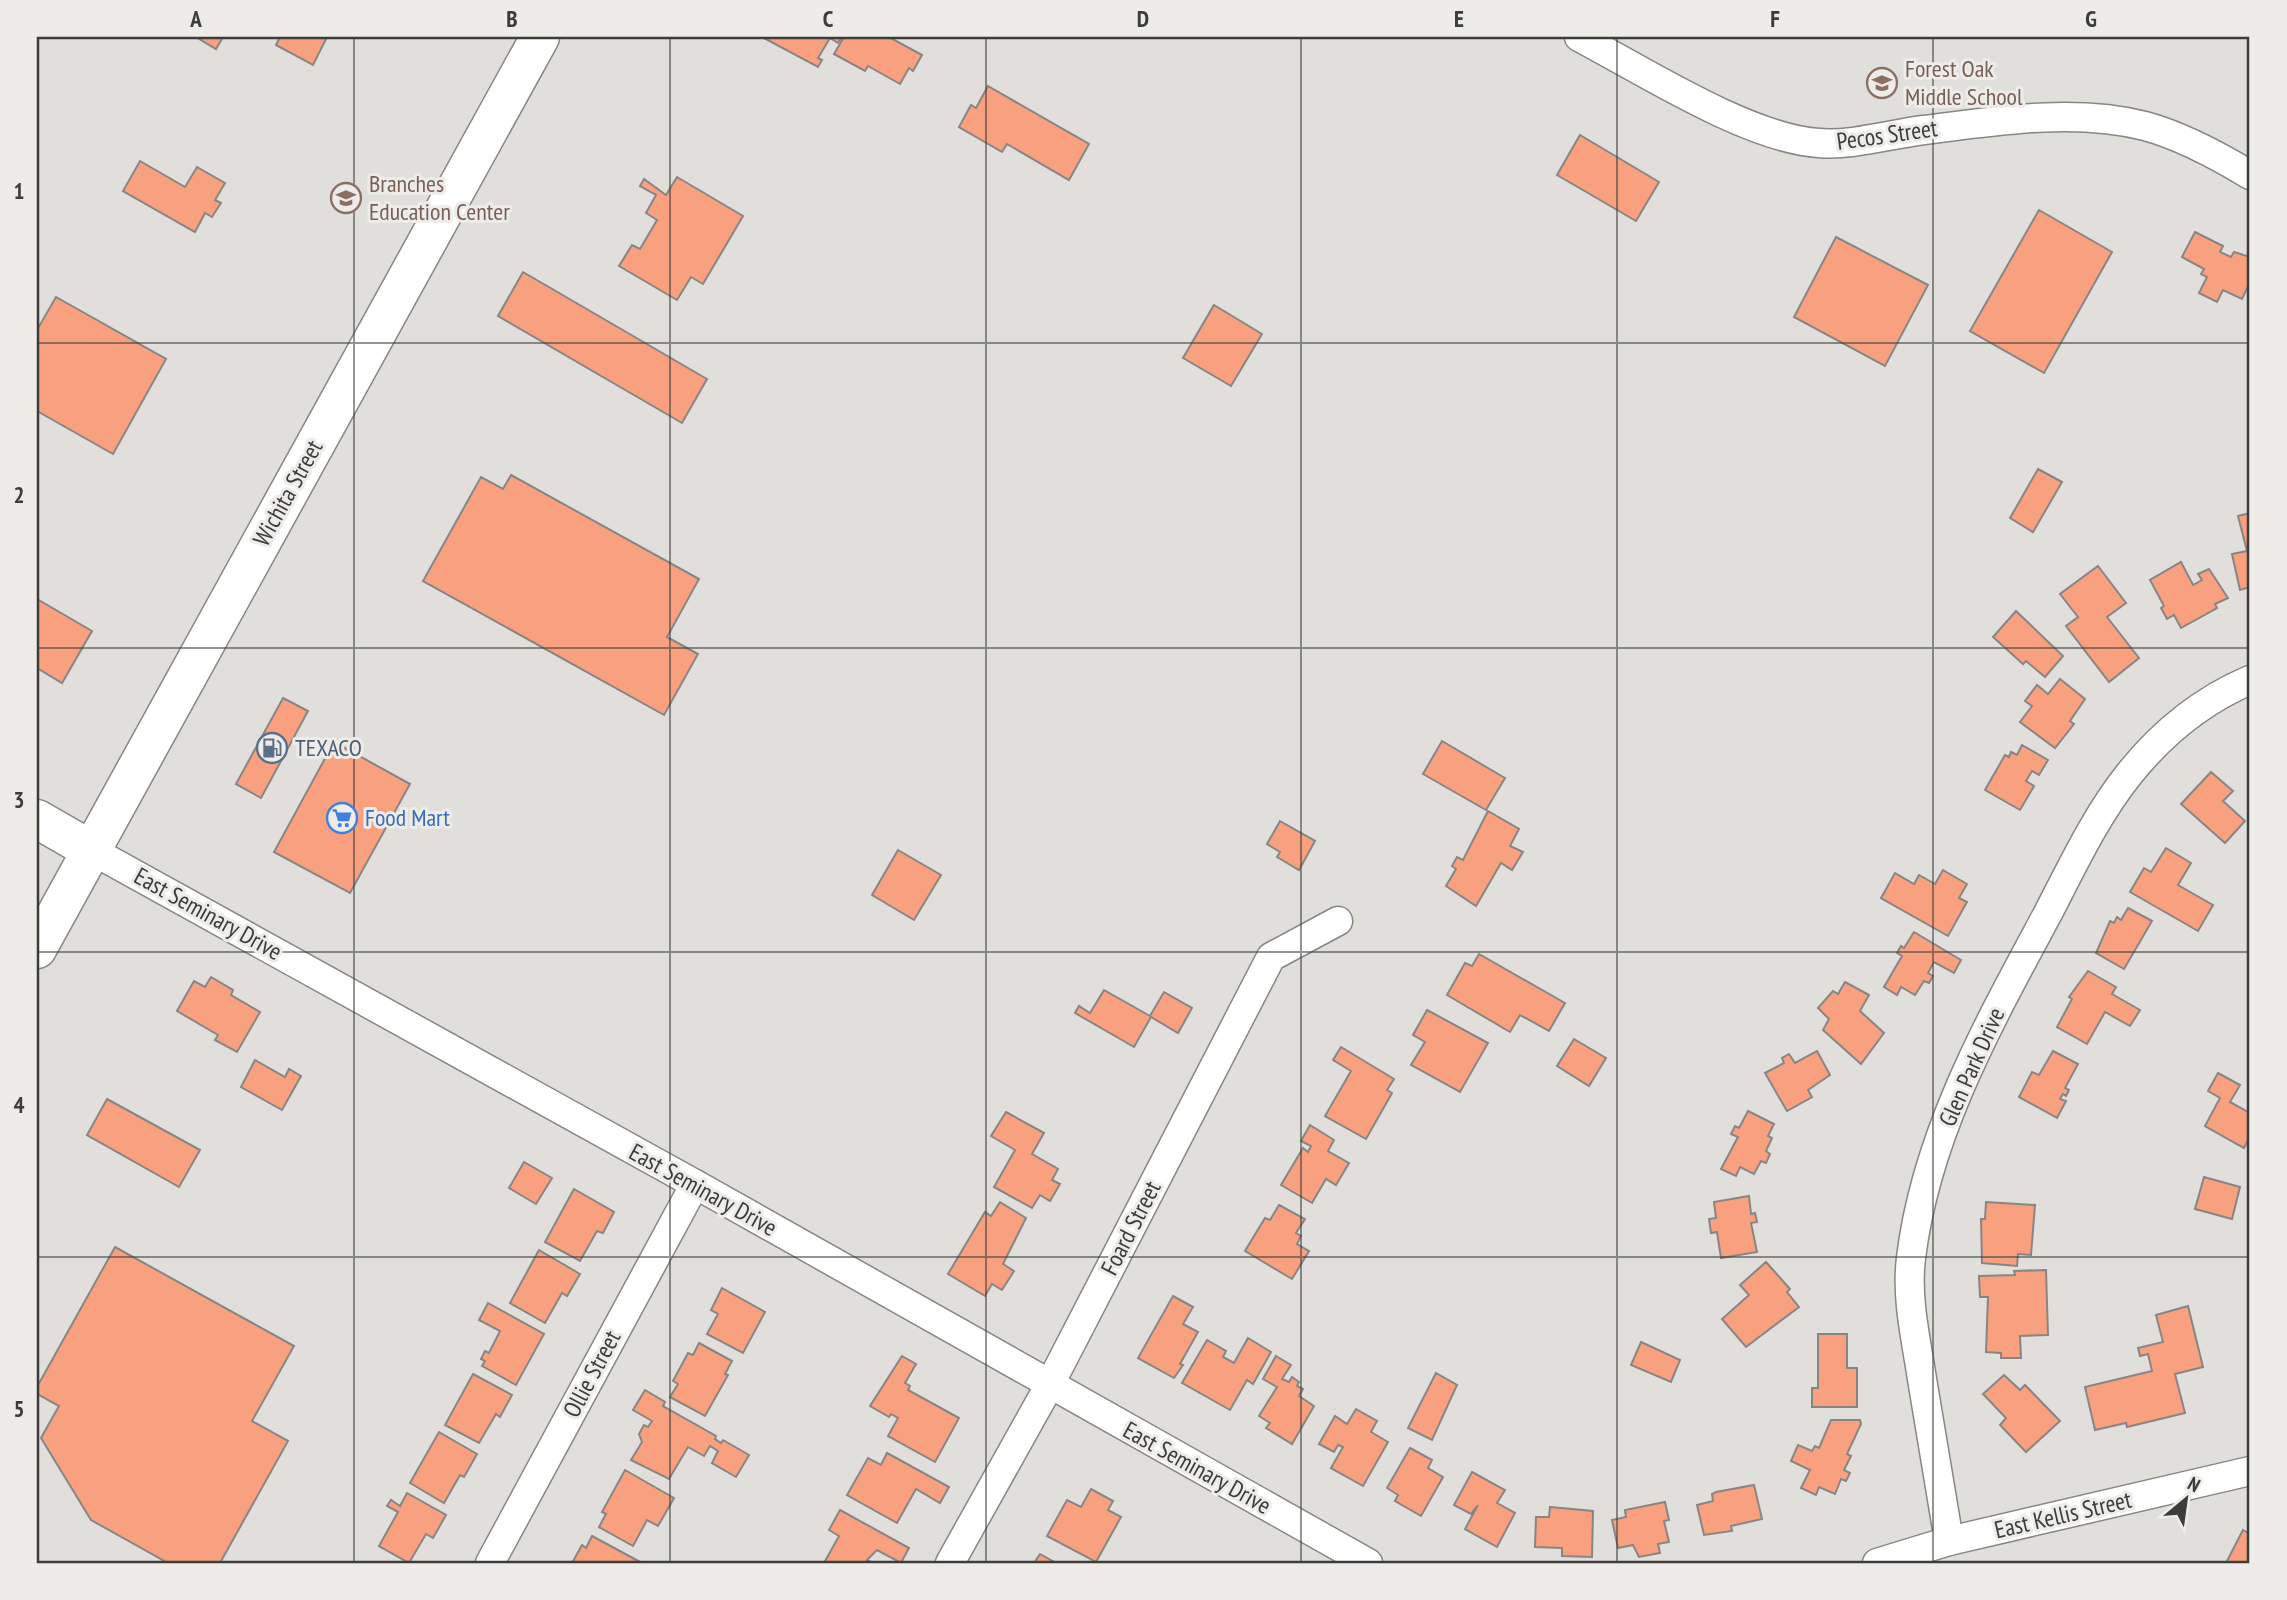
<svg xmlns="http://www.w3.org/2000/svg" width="2287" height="1600" viewBox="0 0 2287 1600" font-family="'PT Sans Narrow',sans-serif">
<rect width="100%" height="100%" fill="#e1dfdc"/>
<g fill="#f9a17e" stroke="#888584" stroke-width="2">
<polygon points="196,37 223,37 216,49"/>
<polygon points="280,37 327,37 313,65 276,45"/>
<polygon points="762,37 842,37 838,43 830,38 818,58 822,60 818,67"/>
<polygon points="844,37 889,37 922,55 913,71 909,68 900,84 868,66 865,71 834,54"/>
<polygon points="988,86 1089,144 1069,180 1007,144 1002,152 959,127 971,105 976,108"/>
<polygon points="1580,135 1659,182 1636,221 1557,175"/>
<polygon points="140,161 185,187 197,167 225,183 215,200 221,203 212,217 205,213 195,232 123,191"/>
<polygon points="677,177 743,216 703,284 691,277 677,300 619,266 632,245 640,249 657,220 646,213 656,195 640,186 644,179 666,195"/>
<polygon points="2039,210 2112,252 2044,373 1970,331"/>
<polygon points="2195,232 2223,246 2220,252 2231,257 2234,252 2250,257 2250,282 2242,299 2223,290 2217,302 2199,293 2207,277 2201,274 2204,269 2182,257"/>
<polygon points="1836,237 1928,285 1885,366 1794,317"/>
<polygon points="523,272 707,379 682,423 498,316"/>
<polygon points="56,297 166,359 113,454 37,411 37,330"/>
<polygon points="1214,305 1262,334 1231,386 1183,358"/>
<polygon points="2038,469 2062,482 2033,532 2010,518"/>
<polygon points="511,475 699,579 667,637 698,654 664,715 423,581 481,477 503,489"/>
<polygon points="2250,513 2250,587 2240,590 2232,554 2247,551 2238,516"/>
<polygon points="2181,562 2193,585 2202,580 2198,574 2209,569 2228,598 2215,604 2217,608 2181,628 2174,615 2167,619 2161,608 2164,606 2150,580"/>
<polygon points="2098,566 2126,603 2107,617 2139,658 2109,682 2066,626 2078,617 2060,594"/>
<polygon points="37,599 92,631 62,683 37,668"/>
<polygon points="2016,611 2063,656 2045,677 2026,661 2023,664 1993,637"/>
<polygon points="2060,679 2085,699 2070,721 2074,724 2055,748 2020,722 2032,706 2025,701 2037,685 2048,694"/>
<polygon points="283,698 308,711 261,798 236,784"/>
<polygon points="1442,741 1505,778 1486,810 1423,774"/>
<polygon points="334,742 410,784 350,893 274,852"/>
<polygon points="2022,745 2048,760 2039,775 2032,771 2026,781 2034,786 2020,810 1985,790 2005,755 2009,757 2011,752 2017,755"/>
<polygon points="2211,772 2233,791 2223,801 2245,821 2225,843 2181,804"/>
<polygon points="1488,811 1519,829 1510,846 1523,852 1512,870 1501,863 1476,906 1446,886 1456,869 1452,866 1457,857 1463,860"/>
<polygon points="1280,821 1315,841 1299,870 1277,857 1280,852 1267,844"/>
<polygon points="2166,848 2191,863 2178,885 2213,905 2198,931 2130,892 2144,868 2151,872"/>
<polygon points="898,850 941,875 914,920 872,895"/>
<polygon points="1943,870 1967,884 1959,898 1967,902 1948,936 1881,898 1895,873 1914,884 1919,875 1935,884"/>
<polygon points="2128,908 2152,921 2124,969 2096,953 2110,921 2114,923 2117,917 2121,920"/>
<polygon points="1914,932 1961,960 1954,973 1934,962 1928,973 1933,976 1929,983 1924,981 1915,995 1901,987 1897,995 1884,987 1902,956 1897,953 1901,946 1904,948"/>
<polygon points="1479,954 1565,1003 1549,1031 1520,1015 1510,1032 1447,995 1465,963 1472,966"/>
<polygon points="2088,971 2116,987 2112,994 2140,1010 2130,1026 2105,1012 2087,1044 2057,1027 2072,999 2069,997"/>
<polygon points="211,977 233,990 231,995 260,1012 237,1052 215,1040 218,1035 177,1011 194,981 205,987"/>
<polygon points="1845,982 1869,995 1860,1011 1884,1033 1861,1064 1823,1030 1829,1019 1818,1008 1833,991 1838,994"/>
<polygon points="1104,990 1150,1016 1164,992 1192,1008 1178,1033 1151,1017 1134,1047 1075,1013 1079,1006 1090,1013"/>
<polygon points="1427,1010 1488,1043 1460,1092 1411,1065 1425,1042 1413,1035"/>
<polygon points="1574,1039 1606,1058 1589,1086 1557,1066"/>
<polygon points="1341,1047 1394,1079 1387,1090 1392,1093 1366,1139 1325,1116 1351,1071 1333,1060"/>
<polygon points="1817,1051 1830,1075 1808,1090 1812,1097 1787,1111 1765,1073 1784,1063 1782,1058 1789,1054 1795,1063"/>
<polygon points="2053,1051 2078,1064 2065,1088 2069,1090 2066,1096 2063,1094 2060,1099 2066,1101 2057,1118 2019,1097 2032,1072 2039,1075"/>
<polygon points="255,1060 285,1077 289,1069 301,1076 282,1110 241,1087"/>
<polygon points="2218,1073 2240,1085 2230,1102 2250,1113 2250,1136 2244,1148 2205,1126 2220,1098 2208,1091"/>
<polygon points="107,1099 200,1150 179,1187 87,1135"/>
<polygon points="1748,1111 1774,1124 1768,1136 1772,1138 1766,1151 1770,1154 1766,1163 1761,1161 1754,1174 1740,1167 1736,1176 1721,1169 1738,1137 1731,1134 1735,1126 1739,1128"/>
<polygon points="1006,1112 1044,1133 1032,1154 1058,1169 1052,1180 1060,1184 1050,1201 1040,1195 1032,1208 994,1187 1015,1150 991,1136"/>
<polygon points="1310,1125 1334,1140 1328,1151 1349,1163 1336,1185 1326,1179 1312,1203 1281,1185 1303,1148 1308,1152 1311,1146 1301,1141"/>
<polygon points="524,1162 552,1178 536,1204 509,1188"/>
<polygon points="2204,1177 2240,1187 2232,1219 2195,1209"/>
<polygon points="574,1189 614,1212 603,1233 597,1231 580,1261 545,1242"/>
<polygon points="1749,1196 1751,1214 1755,1213 1757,1222 1751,1223 1757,1252 1721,1258 1717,1232 1711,1233 1709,1219 1716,1218 1714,1202"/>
<polygon points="1000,1202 1026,1218 1003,1264 1014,1271 1002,1290 992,1284 985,1296 948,1274 985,1212 991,1216"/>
<polygon points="1986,1202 2035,1205 2031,1255 2018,1254 2017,1266 1982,1263 1981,1219 1985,1219"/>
<polygon points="1279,1205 1305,1219 1296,1233 1301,1236 1297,1244 1309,1251 1292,1279 1245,1251 1265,1218 1270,1220"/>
<polygon points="115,1247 294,1346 252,1421 288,1441 220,1563 168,1563 91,1520 41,1438 59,1406 37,1394 37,1387"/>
<polygon points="539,1250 580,1274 567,1296 562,1293 545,1323 510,1303"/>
<polygon points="1766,1262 1790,1289 1787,1292 1799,1307 1746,1347 1722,1319 1749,1295 1740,1285"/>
<polygon points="2046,1270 2048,1335 2020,1336 2021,1358 2001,1358 2001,1353 1986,1352 1988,1297 1980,1297 1979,1276 2015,1275 2014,1271"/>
<polygon points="722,1288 765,1312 743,1353 707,1334 718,1314 711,1310"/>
<polygon points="1173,1296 1193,1307 1183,1324 1198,1332 1180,1364 1183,1365 1174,1378 1138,1358"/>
<polygon points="488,1303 544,1334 516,1385 482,1366 485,1361 481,1359 485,1351 489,1353 500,1331 479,1320"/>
<polygon points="2188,1306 2203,1367 2175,1374 2185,1413 2127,1427 2126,1423 2095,1430 2085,1387 2152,1371 2148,1354 2140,1356 2138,1348 2163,1342 2156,1315"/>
<polygon points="1818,1334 1847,1334 1847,1368 1857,1368 1857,1407 1812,1407 1812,1388 1818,1388"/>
<polygon points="1248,1338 1271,1352 1253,1384 1247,1380 1230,1410 1182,1383 1207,1340 1226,1351 1223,1357 1234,1363"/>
<polygon points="1641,1342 1680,1360 1671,1382 1631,1365"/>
<polygon points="699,1343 732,1361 725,1374 728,1375 705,1416 670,1397 678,1384 673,1381 688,1353 693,1355"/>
<polygon points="902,1356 916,1364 905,1383 910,1386 908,1390 959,1418 935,1462 888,1436 898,1418 891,1414 889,1417 870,1406"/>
<polygon points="1276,1356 1291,1365 1282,1379 1289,1382 1292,1377 1299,1382 1297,1386 1303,1389 1299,1396 1314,1406 1292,1444 1266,1428 1270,1423 1259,1416 1277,1387 1263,1379"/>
<polygon points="1436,1373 1457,1385 1432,1440 1408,1428"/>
<polygon points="473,1374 512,1395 500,1417 496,1414 479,1443 445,1425"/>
<polygon points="2004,1375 2020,1390 2025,1385 2060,1421 2026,1452 2000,1425 2006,1418 1983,1394"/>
<polygon points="645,1390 665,1402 663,1406 716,1436 715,1439 721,1443 723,1440 749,1455 736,1477 712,1463 718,1451 710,1446 704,1456 688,1447 669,1479 631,1460 642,1442 639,1434 644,1425 648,1427 652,1421 633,1410"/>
<polygon points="1356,1409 1377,1421 1371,1432 1388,1442 1363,1486 1331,1468 1343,1447 1338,1445 1334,1452 1319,1444 1335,1416 1347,1424"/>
<polygon points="1831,1420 1860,1420 1861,1424 1847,1454 1851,1456 1844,1470 1850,1473 1846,1481 1841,1479 1835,1494 1819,1487 1816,1495 1801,1488 1810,1470 1791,1461 1798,1445 1812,1451 1815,1446 1819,1448"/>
<polygon points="439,1432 477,1454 464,1477 460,1475 444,1503 410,1483"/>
<polygon points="1410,1448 1432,1460 1428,1468 1443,1477 1421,1516 1395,1501 1398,1495 1387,1488"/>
<polygon points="887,1453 949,1487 940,1503 916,1489 897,1523 847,1495 868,1458 881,1465"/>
<polygon points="625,1470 674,1498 658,1526 647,1520 633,1546 599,1527 606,1514 602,1512"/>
<polygon points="1472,1472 1505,1490 1497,1503 1515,1513 1497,1547 1465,1529 1478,1505 1471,1514 1454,1505"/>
<polygon points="1754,1485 1762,1519 1731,1526 1732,1531 1704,1535 1697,1505 1713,1501 1712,1494 1716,1492"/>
<polygon points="1091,1489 1113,1501 1108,1510 1121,1517 1096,1562 1047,1536 1067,1500 1081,1507"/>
<polygon points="407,1493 446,1515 433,1538 426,1534 409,1563 379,1546 398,1512 387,1506 391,1500 400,1506"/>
<polygon points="1665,1502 1669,1520 1664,1521 1669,1542 1658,1544 1660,1553 1639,1557 1633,1545 1618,1548 1612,1520 1626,1517 1625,1510"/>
<polygon points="1550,1507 1593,1511 1592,1557 1562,1556 1562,1548 1535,1547 1536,1517 1549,1517"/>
<polygon points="840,1510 909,1548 901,1563 877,1550 867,1560 873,1563 824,1563 839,1536 829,1530"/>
<polygon points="2243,1530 2250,1534 2250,1563 2226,1563"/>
<polygon points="592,1536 642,1563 572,1563 582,1545 586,1548"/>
<polygon points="1040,1554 1056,1563 1034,1563"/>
</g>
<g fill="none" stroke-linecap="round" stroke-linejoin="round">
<g stroke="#878683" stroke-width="31">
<g id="minor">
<path d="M1579,37C1642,70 1749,139 1819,143C1850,146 1892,134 1924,130C1995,121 2075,108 2145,126C2182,136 2217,155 2250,175"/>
<polyline points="91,850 695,1184 1368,1563"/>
<path d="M1949,1541C1940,1487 1931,1433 1922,1379C1916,1339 1906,1298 1911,1258C1926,1134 1989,1023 2047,915C2072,867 2096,815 2130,773C2163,732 2203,700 2250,680"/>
<polyline points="490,1563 695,1184"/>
<polyline points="950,1563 1049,1386 1271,957 1338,921"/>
<polyline points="1877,1563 1949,1541 2250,1471"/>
</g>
</g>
<g stroke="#878683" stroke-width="41">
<g id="secondary">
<polyline points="37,819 91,850"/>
<polyline points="37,949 540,37"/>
</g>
</g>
<use href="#minor" stroke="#fff" stroke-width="28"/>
<use href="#secondary" stroke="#fff" stroke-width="38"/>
</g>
<path fill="none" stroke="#3c3c3a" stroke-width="2" stroke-opacity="0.55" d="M354,37V1563M670,37V1563M986,37V1563M1301,37V1563M1617,37V1563M1933,37V1563M37,343H2250M37,648H2250M37,952H2250M37,1257H2250"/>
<defs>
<g id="school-ring" transform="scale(1.575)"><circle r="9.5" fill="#eeece9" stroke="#8d6e63" stroke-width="1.5"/><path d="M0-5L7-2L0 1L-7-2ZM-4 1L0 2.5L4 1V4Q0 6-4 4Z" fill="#8d6e63"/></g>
<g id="fuel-ring" transform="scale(1.575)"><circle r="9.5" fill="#eeece9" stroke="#5c6f8a" stroke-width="1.5"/><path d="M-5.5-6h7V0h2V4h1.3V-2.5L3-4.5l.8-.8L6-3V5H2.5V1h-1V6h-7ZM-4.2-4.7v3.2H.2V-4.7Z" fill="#5c6f8a"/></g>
<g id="supermarket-ring" transform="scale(1.575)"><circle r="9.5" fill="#eeece9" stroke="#3f7fe0" stroke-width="1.5"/><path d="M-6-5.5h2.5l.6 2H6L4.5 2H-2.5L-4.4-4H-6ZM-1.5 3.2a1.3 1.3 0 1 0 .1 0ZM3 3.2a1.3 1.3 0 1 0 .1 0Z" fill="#3f7fe0"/></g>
</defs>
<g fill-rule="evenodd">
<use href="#school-ring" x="1882" y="83"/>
<use href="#school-ring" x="346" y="198"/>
<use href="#fuel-ring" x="272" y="748"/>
<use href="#supermarket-ring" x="342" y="818"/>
</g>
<g text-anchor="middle" stroke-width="6" stroke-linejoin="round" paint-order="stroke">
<g font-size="24" fill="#785e54" stroke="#eeece9" text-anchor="start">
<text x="1905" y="77">Forest Oak<tspan x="1905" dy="28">Middle School</tspan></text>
<text x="369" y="192">Branches<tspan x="369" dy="28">Education Center</tspan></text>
</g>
<g font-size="24" fill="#3c3c3a" stroke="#eeece9">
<text transform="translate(1887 135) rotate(-8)" y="8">Pecos Street</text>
<text transform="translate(288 493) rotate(-61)" y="8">Wichita Street</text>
<text transform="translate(208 914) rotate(29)" y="8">East Seminary Drive</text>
<text transform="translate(1972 1067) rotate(-66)" y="8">Glen Park Drive</text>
<text transform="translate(703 1190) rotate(29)" y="8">East Seminary Drive</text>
<text transform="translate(1131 1228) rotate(-63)" y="8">Foard Street</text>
<text transform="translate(592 1374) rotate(-62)" y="8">Ollie Street</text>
<text transform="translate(1197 1468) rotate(29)" y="8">East Seminary Drive</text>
<text transform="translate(2063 1515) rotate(-13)" y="8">East Kellis Street</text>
</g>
<g font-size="24" fill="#4e5e75" stroke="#eeece9" text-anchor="start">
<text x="295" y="756">TEXACO</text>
</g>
<g font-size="24" fill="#366cbe" stroke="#eeece9" text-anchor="start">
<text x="365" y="826">Food Mart</text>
</g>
</g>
<rect width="2287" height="1600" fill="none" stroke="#eeece9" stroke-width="77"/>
<g transform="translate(2186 1499) rotate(29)" stroke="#eeece9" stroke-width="5" paint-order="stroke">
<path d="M0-5L12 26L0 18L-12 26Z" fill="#3c3c3a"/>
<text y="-10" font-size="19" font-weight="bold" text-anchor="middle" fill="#3c3c3a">N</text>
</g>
<rect x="38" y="38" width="2210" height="1524" fill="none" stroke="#3c3c3a" stroke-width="2.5"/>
<g font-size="23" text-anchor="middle" font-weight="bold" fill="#3c3c3a">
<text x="196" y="27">A</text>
<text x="512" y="27">B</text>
<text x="828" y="27">C</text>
<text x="1143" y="27">D</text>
<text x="1459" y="27">E</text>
<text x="1775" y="27">F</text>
<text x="2091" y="27">G</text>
<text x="19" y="199">1</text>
<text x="19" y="503">2</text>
<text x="19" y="808">3</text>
<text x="19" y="1113">4</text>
<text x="19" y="1417">5</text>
</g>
</svg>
